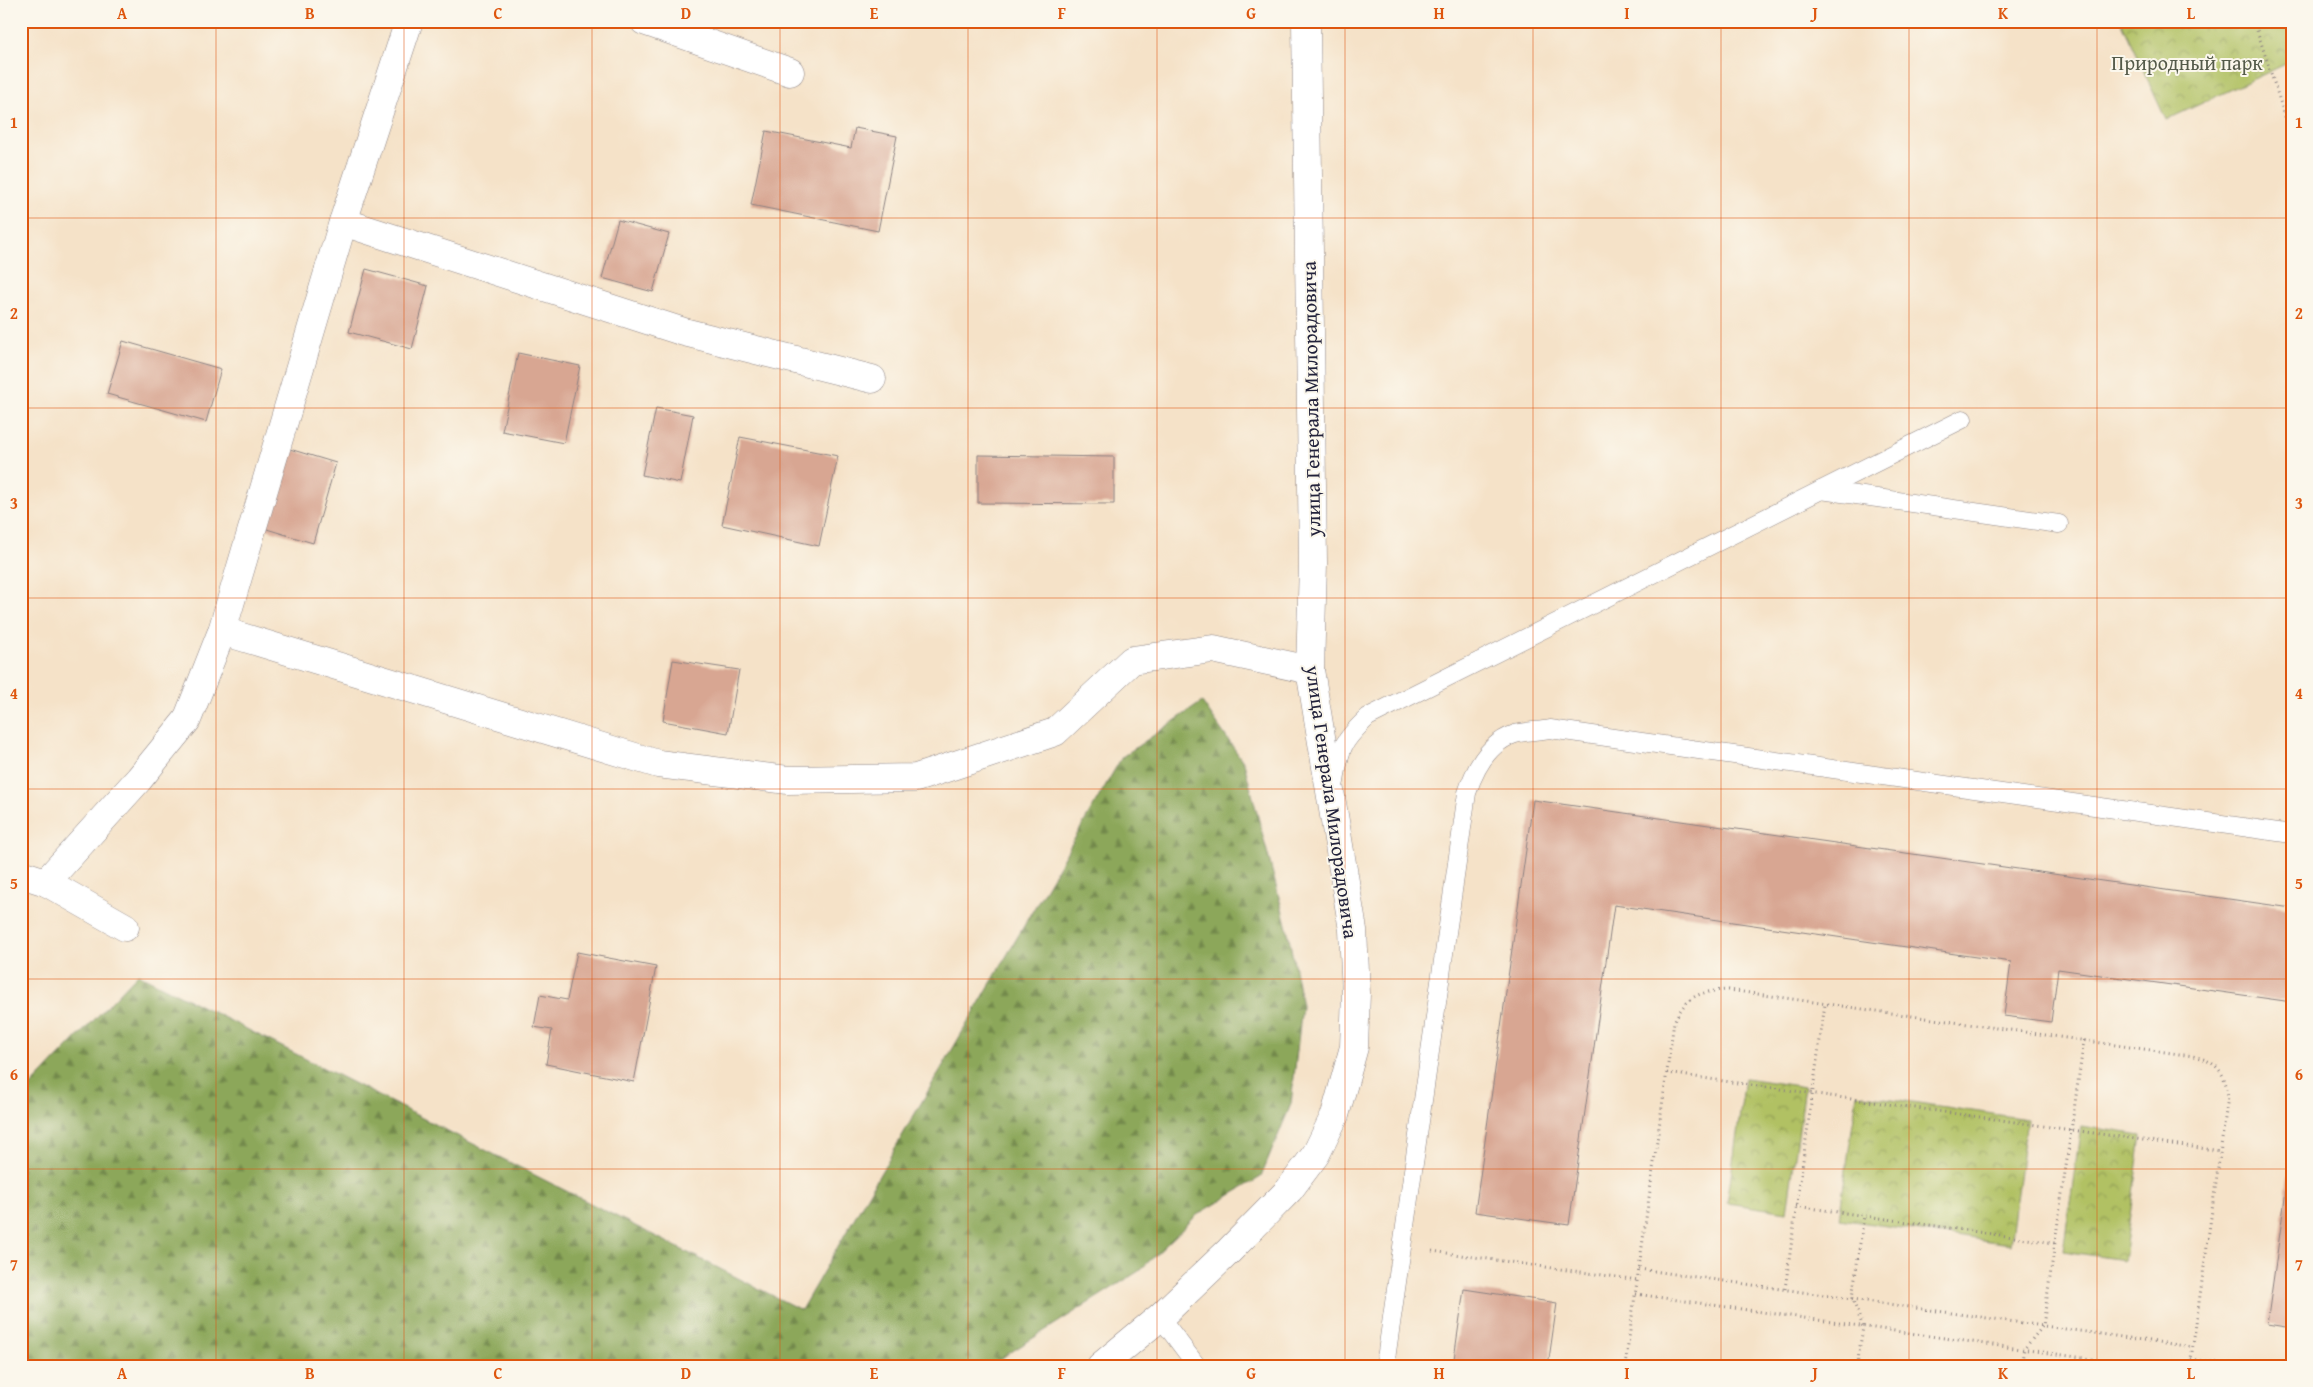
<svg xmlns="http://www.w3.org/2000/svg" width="2313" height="1387" viewBox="0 0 2313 1387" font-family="'Gentium Book Plus',serif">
<defs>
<pattern id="forest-firs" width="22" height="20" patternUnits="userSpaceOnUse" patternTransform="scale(1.25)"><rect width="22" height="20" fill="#8ca75a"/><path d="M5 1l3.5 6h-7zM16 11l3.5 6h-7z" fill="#72884c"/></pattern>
<pattern id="park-crowns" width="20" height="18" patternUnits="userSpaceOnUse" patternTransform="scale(1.25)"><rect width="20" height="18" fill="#b1c164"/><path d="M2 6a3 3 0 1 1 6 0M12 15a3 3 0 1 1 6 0" fill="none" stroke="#909c54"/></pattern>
</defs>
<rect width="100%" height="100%" fill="#fbf7ec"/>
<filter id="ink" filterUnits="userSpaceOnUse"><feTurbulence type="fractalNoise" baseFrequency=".02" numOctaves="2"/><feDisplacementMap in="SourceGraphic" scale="10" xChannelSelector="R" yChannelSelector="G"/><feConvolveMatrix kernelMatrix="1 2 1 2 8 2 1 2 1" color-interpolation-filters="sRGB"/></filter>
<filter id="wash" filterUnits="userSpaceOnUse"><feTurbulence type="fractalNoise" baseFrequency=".0096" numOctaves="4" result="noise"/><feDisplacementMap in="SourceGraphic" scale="20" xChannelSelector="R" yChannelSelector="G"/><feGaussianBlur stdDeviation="1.12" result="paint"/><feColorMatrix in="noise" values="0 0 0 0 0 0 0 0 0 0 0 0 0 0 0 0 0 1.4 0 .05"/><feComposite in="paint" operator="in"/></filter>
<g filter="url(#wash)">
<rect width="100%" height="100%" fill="#f5e2c8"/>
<polygon fill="url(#forest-firs)" stroke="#57644a" points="1202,702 1244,763 1288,932 1302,1006 1291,1104 1261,1177 1197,1215 1139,1271 989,1366 21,1366 21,1096 138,974 801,1310 1122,757"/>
<g fill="url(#park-crowns)" stroke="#6a7250">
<polygon points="2121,21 2292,21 2292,61 2166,120"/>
<polygon points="1745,1078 1805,1087 1787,1212 1727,1203"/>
<polygon points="1857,1094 2027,1119 2010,1244 1839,1219"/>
<polygon points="2081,1126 2141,1135 2124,1260 2063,1251"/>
</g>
<g id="blocks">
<g fill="#d8a692">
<polygon points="855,128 897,136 878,231 751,205 766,131 851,148"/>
<polygon points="618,220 669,234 653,292 602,278"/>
<polygon points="366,269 428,286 412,349 349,332"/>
<polygon points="123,341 221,369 206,422 107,394"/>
<polygon points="518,353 580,366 564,443 502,431"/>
<polygon points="656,408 693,415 680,483 642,475"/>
<polygon points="740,437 838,456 819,546 722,525"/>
<polygon points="283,447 336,463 313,543 260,527"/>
<polygon points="978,455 1114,457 1114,504 978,503"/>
<polygon points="673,660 739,670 728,733 663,721"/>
<polygon points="1533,800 2292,908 2292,1002 2058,969 2051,1022 2004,1016 2011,962 1614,905 1569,1225 1475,1212"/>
<polygon points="577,952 656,967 634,1082 546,1064 552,1030 534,1027 540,995 567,1000"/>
<polygon points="2291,1156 2292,1156 2292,1328 2267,1324"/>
<polygon points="1464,1289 1557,1303 1548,1366 1453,1366"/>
</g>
</g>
</g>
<g filter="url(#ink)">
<use href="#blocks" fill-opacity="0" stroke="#8c8282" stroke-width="1"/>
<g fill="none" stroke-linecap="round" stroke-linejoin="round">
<g stroke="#8c8282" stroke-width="19">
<g id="lane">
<polyline points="1821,490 2059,524"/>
<path d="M1335,782C1340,747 1342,742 1368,717L1963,419"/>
<polyline points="1160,1317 1197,1366"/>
<path d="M1385,1366L1467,793C1475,768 1488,743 1515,734C1526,731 1539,731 1550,729L2292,834"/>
</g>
</g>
<g stroke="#8c8282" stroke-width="29">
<g id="street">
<polyline points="644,21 790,72"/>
<polyline points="343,222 684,332 872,379"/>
<polyline points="222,631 658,764 788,780 916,778 1055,732 1132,660 1213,649 1310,670"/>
<polyline points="21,874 46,882 125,927"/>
<polyline points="46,882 139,779 187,720 222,631 343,222 409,21"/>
<polyline points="1101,1366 1160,1317 1229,1251 1289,1190 1316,1154 1335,1115 1354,1047 1356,993 1353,930 1310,670 1313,563 1306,21"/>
</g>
</g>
<g stroke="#8c8282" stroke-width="3" stroke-dasharray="1 4" stroke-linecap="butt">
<polyline points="2254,21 2289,129"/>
<path d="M2292,59C2284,84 2285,115 2292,140"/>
<polyline points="1667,1073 2221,1151"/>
<polyline points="1796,1206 2055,1243"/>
<polyline points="1432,1251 1638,1280"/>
<polyline points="1639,1269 2193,1347"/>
<polyline points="1785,1289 1825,1004"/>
<polyline points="1636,1294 2140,1366"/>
<polyline points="2191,1359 2238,1366"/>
<path d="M1625,1366L1674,1022C1687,995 1700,991 1729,990L2193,1056C2218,1062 2225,1072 2228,1097L2190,1366"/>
<polyline points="1857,1366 1863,1327 1852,1298 1864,1216"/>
<polyline points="2021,1366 2024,1349 2043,1326 2084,1040"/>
</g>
<use href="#lane" stroke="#fff" stroke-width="18"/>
<use href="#street" stroke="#fff" stroke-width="28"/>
</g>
</g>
<path fill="none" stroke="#de560e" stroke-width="1" stroke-opacity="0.55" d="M216,21V1366M404,21V1366M592,21V1366M780,21V1366M968,21V1366M1157,21V1366M1345,21V1366M1533,21V1366M1721,21V1366M1909,21V1366M2097,21V1366M21,218H2292M21,408H2292M21,598H2292M21,789H2292M21,979H2292M21,1169H2292"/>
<g text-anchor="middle" stroke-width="4" stroke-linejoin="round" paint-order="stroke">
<g font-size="20" fill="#545a49" stroke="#fbf7ec">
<text x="2187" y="70">Природный парк</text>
</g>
<g font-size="20" fill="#22223b" stroke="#fbf7ec">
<text transform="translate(1311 399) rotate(-91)" y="7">улица Генерала Милорадовича</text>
<text transform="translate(1332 802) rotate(82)" y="7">улица Генерала Милорадовича</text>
</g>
</g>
<rect width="2313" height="1387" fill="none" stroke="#fbf7ec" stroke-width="55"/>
<rect x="28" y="28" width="2258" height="1332" fill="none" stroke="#de560e" stroke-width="2"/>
<g font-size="16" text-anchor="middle" font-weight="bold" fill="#de560e">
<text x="122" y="19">A</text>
<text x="310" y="19">B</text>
<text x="498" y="19">C</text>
<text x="686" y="19">D</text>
<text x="874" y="19">E</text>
<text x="1062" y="19">F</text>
<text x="1251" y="19">G</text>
<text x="1439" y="19">H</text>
<text x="1627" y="19">I</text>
<text x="1815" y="19">J</text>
<text x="2003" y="19">K</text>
<text x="2191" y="19">L</text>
<text x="14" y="128">1</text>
<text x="2299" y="128">1</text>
<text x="14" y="319">2</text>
<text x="2299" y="319">2</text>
<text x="14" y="509">3</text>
<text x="2299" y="509">3</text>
<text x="14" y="699">4</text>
<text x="2299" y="699">4</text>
<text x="14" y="889">5</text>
<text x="2299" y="889">5</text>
<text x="14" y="1080">6</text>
<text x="2299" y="1080">6</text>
<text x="14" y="1270">7</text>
<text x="2299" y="1270">7</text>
<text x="122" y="1379">A</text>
<text x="310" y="1379">B</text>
<text x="498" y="1379">C</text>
<text x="686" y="1379">D</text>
<text x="874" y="1379">E</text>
<text x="1062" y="1379">F</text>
<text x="1251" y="1379">G</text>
<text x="1439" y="1379">H</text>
<text x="1627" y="1379">I</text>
<text x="1815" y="1379">J</text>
<text x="2003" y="1379">K</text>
<text x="2191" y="1379">L</text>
</g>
</svg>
